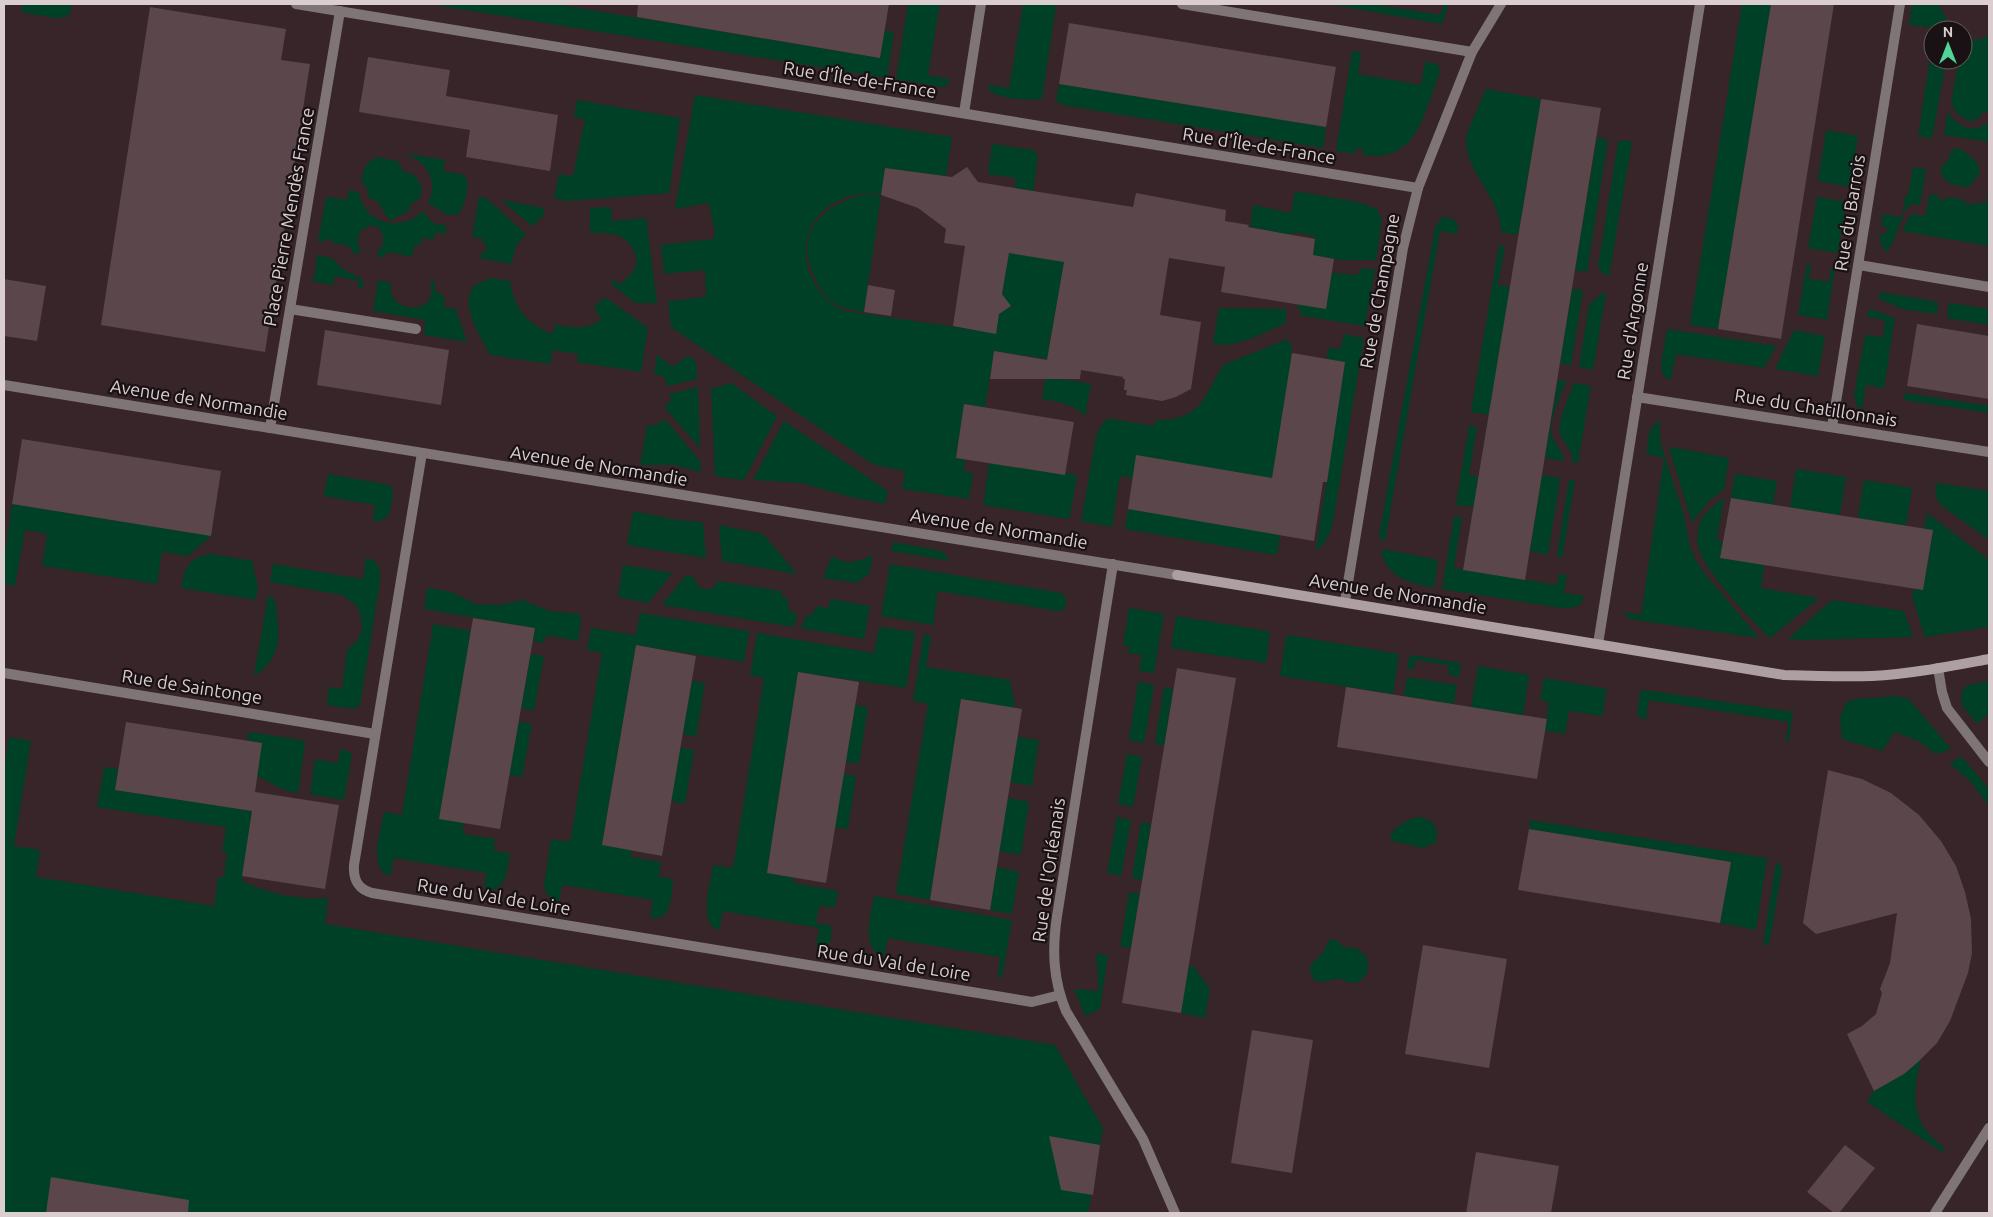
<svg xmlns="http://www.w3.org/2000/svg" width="1993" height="1217" viewBox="0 0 1993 1217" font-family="Ubuntu,sans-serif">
<rect width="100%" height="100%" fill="#37252a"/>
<g fill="#004027">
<polygon points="23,4 72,4 69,15 66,17 55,18 21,12"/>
<polygon points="428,4 555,4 880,58 885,30 894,33 887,78"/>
<polygon points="908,4 940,4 928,75 950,79 947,86 942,87 896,79"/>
<path d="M1012,4H1054L1056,6L1042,99C1031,101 995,99 988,89V85L1009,88L1023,6Z"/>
<polygon points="1327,4 1372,4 1440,15 1444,4 1449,4 1442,24"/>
<polygon points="1742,4 1771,4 1718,329 1690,325"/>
<polygon points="1912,4 1939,5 1952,30 1934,30 1934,28 1909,25"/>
<path d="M1989,34V112H1983C1973,131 1957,116 1951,103L1959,60H1963V40L1983,39Z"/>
<polygon points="1933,39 1933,60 1946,60 1932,139 1918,136"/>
<path d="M1352,51L1361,52L1358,74L1421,85L1425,62L1438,64L1440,72C1424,112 1418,164 1363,155V149L1357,148L1355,154L1336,151Z"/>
<polygon points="1059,84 1326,127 1323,148 1062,105 1056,100"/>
<path d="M1486,89L1541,99L1518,235L1501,232C1501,194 1460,170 1467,133Z"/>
<path d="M695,95L952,137L946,176L886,168L881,194C833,187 790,227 811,276C819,293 828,304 845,311L996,333L999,314L1011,306L1002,294L1009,253L1066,250L1051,337L1048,344L1062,347L1058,378L1091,384L1085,416C1073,403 1058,402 1042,399L1048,359L994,351L985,407L964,404L956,457L965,459L964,472L973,473L969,499L902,489L905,471L874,465L671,327L668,301L706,297L705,270L664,274L661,245L713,239L715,234L709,203L675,209Z"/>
<polygon points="577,100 680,118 669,193 567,201 554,198 559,174 573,176 585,119 574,117"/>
<path d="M1948,112C1958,127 1972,134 1986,123L1989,129V142L1944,135Z"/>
<polygon points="1826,130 1858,136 1850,187 1818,181"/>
<polygon points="1597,137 1608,140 1587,272 1575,270"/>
<polygon points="1622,140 1632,142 1609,276 1603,274 1598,267 1618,142"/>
<polygon points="992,144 1033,150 1038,155 1032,202 1028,203 1030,190 1015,188 1016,178 988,174"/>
<path d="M1955,148L1963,150C1971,159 1981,160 1979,175L1969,187C1960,188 1938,182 1941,169C1942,165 1946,163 1949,159L1950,153Z"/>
<path d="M403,153L445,160L443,171L465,175C471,186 464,204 459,214L448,215L428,203C440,180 425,160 403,153Z"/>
<path d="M377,157L397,161L404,172L415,175L422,188L420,198L409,205L411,209L390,221L377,201L368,197L369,192L362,182C362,169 366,163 377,157Z"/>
<path d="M1913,167L1926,169L1920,205L1913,204L1907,207L1892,244L1886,252C1881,246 1879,241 1880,234H1886L1887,227L1881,226L1883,214L1902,217L1905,196H1908Z"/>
<polygon points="1989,186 1989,246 1902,231 1911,214 1925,216 1930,194 1938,195 1938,199 1946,200 1947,197 1965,200 1964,203 1975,205 1975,202 1986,204"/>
<path d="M349,190L359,192C363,224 402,233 423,211L433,223L447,226L445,234L436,232L433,240L423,237L421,245L415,244L412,257L388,252L380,259L377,252L383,245V235L378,227L371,225L360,231L357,242L361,250L355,255L349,246L332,243V240L325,239L324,242L318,241L326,197L347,200Z"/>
<polygon points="1295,191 1362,203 1377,209 1382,219 1376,260 1341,260 1313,255 1315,236 1294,232 1293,235 1250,227 1253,205 1291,213"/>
<path d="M867,194L881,196L864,312C855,310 845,309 837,305C826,300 819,287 814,276C811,268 807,259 807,250C806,218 840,199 867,194Z"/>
<polygon points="479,197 486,198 526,234 516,246 511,264 480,258 481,253 485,253 487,246 483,244 483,239 472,237"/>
<polygon points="1817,197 1846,202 1838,253 1808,248"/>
<polygon points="501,200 544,208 543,217 535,223 533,227"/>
<path d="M611,207L612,221L646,218L657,303H635L611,284L612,280L621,284C625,279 634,273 636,266C638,261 635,256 634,251C626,232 607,233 590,233V208Z"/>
<polygon points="1447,217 1456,221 1458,227 1457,234 1440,231 1385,541 1381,540 1379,535 1435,228 1441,218"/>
<polygon points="1499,245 1505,246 1498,285 1510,287 1489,415 1471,412"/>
<polygon points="317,255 332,258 341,268 362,279 364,287 358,289 359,281 335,276 333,285 312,281 313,277 315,277"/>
<polygon points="1807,263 1811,264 1809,279 1829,282 1831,268 1835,269 1827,320 1798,315"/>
<polygon points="1360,269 1375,269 1365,326 1302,316 1297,304 1332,273 1358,275"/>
<path d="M491,278L510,281C513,307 528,325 552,334L556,324C571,329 589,330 601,319L594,307L605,297L648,328L641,372L577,362L578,354L553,350L550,364L490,355C480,334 458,305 475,285Z"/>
<path d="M378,280L391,283C384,313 441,319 430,282L436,281L434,291L442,293L441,296L445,297L444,307L456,309L467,342L424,335L425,320L373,311Z"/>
<polygon points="1572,289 1583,290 1571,365 1560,363"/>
<polygon points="1880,292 1938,302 1937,314 1902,309 1879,299"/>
<polygon points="1602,293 1606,294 1593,370 1579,367 1589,305"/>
<polygon points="1949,303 1989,309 1989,325 1947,318"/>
<path d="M1219,308L1286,309V323C1262,333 1240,348 1213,344Z"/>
<polygon points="1871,309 1895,318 1884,388 1866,385 1862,410 1857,406 1854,395 1865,335 1883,337 1885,320 1867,317 1867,313"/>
<polygon points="1667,329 1776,346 1764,368 1676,354 1671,380 1666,378 1662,372 1661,363"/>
<polygon points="1794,330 1825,336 1818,376 1775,369"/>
<polygon points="1344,334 1364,338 1332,528 1323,545 1315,550 1317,543 1345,362 1327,359 1328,348 1338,349 1341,347"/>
<path d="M1288,339L1292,349L1280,479L1133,478L1120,476L1112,527L1081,521L1096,436L1101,425L1108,419H1112L1154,426L1156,420C1173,421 1191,416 1202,402L1223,365Z"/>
<polygon points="657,355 672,367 688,356 696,361 697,379 667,386 664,376 654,374"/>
<path d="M1558,380L1566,381C1562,393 1547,425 1552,436C1555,444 1563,451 1564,461L1545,458Z"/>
<polygon points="731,383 777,416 744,480 715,476 711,389"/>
<path d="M1574,383L1591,386L1578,463L1572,462C1574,450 1563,444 1560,433C1557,421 1570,395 1574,383Z"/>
<polygon points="698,387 700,448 664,407 671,401 670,394"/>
<polygon points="1905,393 1989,406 1989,413 1904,400"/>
<polygon points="665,419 700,461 701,472 674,465 640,465 647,425 656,425"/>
<polygon points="1659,419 1661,445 1683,512 1690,546 1695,559 1705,574 1759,638 1635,620 1628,618 1623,612 1641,615 1664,458 1646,454 1650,430"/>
<polygon points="784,421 888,491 885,504 851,497 801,483 753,480"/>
<polygon points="1469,425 1477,427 1469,475 1478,477 1474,507 1456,505"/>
<polygon points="1671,447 1729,458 1724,489 1709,501 1692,523 1670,451"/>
<polygon points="989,463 1065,475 1065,472 1077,476 1070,517 1067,519 983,505"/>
<polygon points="1796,469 1846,477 1840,515 1790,508"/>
<path d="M328,474L390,485L393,491C391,506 392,523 373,521L375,505L324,496Z"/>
<polygon points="1735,474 1777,481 1773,505 1731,498"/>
<polygon points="1542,475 1560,478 1548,555 1530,551"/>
<polygon points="1569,480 1575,480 1562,558 1557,555"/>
<polygon points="1864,480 1912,488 1906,526 1858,518"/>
<path d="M1936,483L1989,491V540L1942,506C1935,498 1935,493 1936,483Z"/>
<path d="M1724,498L1717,540L1723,542L1720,558L1764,565L1761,588L1819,598L1770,638C1751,620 1703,570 1698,546C1696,538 1698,528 1701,520C1706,510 1716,504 1724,498Z"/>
<polygon points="12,504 211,536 188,556 162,552 157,584 42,566 47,534 25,530 15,586 4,584 4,560"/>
<polygon points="1128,509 1281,530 1277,555 1125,529"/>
<polygon points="633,511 676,520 703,522 706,558 627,545"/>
<polygon points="1927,513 1989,560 1989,627 1925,637 1912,597 1914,589 1923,590 1933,531 1924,529"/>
<path d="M1454,516L1462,517L1454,568L1557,585L1559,574L1567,575L1564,593L1584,596C1581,608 1573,609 1562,608L1442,589Z"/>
<polygon points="719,525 763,534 797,574 722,561"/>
<polygon points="893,542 942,551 950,561 891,551"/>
<path d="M1384,549L1438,560L1434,588C1410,583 1390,579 1381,553Z"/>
<path d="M212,554L253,561V567L258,586L256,600L181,588C185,567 189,556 212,554Z"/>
<path d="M873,555L869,574L857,583L823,578L832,556C847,566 858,562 873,555Z"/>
<path d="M366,558C380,561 381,570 380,582L360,705L354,709L327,705L329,687L342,689L347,650L357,641L362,630L361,617L357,606L342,595L270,582L273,564L363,579Z"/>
<polygon points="890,564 1061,593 1066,598 1066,606 1063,610 1057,611 938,591 933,625 881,616"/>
<polygon points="623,565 672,573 648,603 618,597"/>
<path d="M686,575L693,576C696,586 703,592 713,588L718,581L782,591V597L787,598L789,610L798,615L793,627L662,605Z"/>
<polygon points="430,588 451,592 476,604 500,605 523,600 549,611 580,614 581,623 578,641 546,635 544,643 533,641 535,628 424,609 427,589"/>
<path d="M268,595L275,600C279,632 285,656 254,676Z"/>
<polygon points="831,599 870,606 864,639 801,628 806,616 812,614 817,606 828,608"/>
<polygon points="1832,600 1904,611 1913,637 1804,640 1788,639"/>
<polygon points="1129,608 1164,614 1154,673 1139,671 1142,655 1128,653 1129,646 1123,645"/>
<path d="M640,613L749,631L744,662L636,645L602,845L632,850L631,857L661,862L659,877L673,879C671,895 673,922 650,918L653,900L562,885L559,902C549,900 546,894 544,885L551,839L570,842L602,653L587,650L591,628L636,635Z"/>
<polygon points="1176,616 1267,631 1270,634 1266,663 1171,648"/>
<path d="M433,624L471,631L463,834L495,839L494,851L510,853C507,870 507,894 484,891L486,873L394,858L390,876C367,870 381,829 384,812L402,815Z"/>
<path d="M879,627L915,632L906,688L798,672L767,873L794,878V883L838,891L835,908L819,906L816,923L832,926L830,943L822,948L816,947L819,928L723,911L719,930C697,926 711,881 713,865L733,868L764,678L750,675L757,633L874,653Z"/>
<polygon points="924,634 931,636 926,667 1010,680 1015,708 961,699 930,900 896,894 928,704 913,701"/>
<polygon points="1289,635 1399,654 1393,694 1280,676 1286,637"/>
<polygon points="531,654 544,656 534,711 521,708"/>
<polygon points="1410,655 1461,663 1459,677 1449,675 1448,665 1416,660 1413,669 1407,669"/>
<polygon points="1478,666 1529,675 1523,715 1471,707"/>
<polygon points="1407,677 1457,685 1454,704 1404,696"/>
<polygon points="1544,678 1607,689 1602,716 1569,711 1565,734 1545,731 1549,702 1540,700"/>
<polygon points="692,681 705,683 696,737 683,734"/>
<polygon points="1989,681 1989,714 1977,724 1962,705 1961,694 1967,685"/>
<polygon points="1138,682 1154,685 1144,743 1129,740"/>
<polygon points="1164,687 1173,689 1164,746 1155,744"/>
<polygon points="1644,690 1793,712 1789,742 1786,741 1789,722 1649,700 1646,719 1640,718 1637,713 1640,691"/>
<polygon points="1897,696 1909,699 1951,749 1936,754 1918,741 1895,732 1882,751 1842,739 1840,718 1846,702 1856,699"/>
<polygon points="855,705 868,707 859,764 846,762"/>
<polygon points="519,722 532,724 522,777 509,775"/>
<path d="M251,732L301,740L305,743L298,793C282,791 272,783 257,776L262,743L247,741L248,735Z"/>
<path d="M9,737L31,741L14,846L40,850L36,877L214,906L218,877H224L227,852L222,851L226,827L97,807L104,767L118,769L115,790L252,811L242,881C269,894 297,900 328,898L325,924L1055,1045L1103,1128L1088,1213H4V771Z"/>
<polygon points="1018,737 1039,740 1032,786 1010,782"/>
<polygon points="341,748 352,754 344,800 310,794 315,759 338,763"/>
<polygon points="680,748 694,750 685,804 671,801"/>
<polygon points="1127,754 1142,757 1133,807 1118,804"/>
<polygon points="1961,756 1989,789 1989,806 1970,781 1950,764"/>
<polygon points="844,774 856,776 848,829 835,827"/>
<polygon points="1008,798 1029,802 1021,855 999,851"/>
<polygon points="1117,817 1131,820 1121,876 1107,873"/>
<path d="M1418,817C1432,818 1441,829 1435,843L1423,848L1392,841L1390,835C1396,826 1407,819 1418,817Z"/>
<polygon points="1530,820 1767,858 1756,930 1720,923 1730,862 1529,829"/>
<polygon points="1141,822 1151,824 1142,880 1132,878"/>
<polygon points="1776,862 1779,864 1782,869 1770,940 1767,945 1763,945"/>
<polygon points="997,867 1019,872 1012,914 990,910"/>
<polygon points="1129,892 1140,894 1131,948 1120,946"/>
<path d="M874,896L1012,920L1002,978L998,977L1000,957L888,938L884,957C860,951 871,913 874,896Z"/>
<path d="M1333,939L1338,941L1343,947L1356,948L1366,956C1371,967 1367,981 1354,983C1348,983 1344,979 1338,979C1328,979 1323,986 1313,979C1306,964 1313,963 1322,954C1325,950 1326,944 1330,940Z"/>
<polygon points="1096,953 1108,956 1100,1009 1085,1016 1074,989 1099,991"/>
<polygon points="1188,966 1194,967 1210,989 1205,1018 1181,1013"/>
<path d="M1921,1059C1912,1095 1910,1125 1945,1148L1942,1152L1867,1102L1874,1091L1904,1074Z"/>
</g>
<g fill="#5a464b">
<polygon points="638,4 889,4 880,58 637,17"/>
<polygon points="1771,4 1834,4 1781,339 1718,329"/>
<polygon points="150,7 286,29 281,60 310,64 265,352 101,325"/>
<polygon points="1069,23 1336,67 1326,127 1059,84"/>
<polygon points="368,57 450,70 446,96 558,115 550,171 466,157 470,130 359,112"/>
<polygon points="1541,99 1601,108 1525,580 1463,570"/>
<polygon points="967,167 978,182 1133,207 1136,193 1226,210 1225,221 1249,225 1248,227 1315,239 1313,255 1334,259 1326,309 1221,292 1225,267 1169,258 1160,315 1201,322 1191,389 1176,397 1162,401 1126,395 1127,390 1124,390 1125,379 1123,379 1123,377 1081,370 1080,379 990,379 994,351 1047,360 1064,262 1009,253 1002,294 1011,306 999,314 996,334 953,326 965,246 944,243 946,229 918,208 881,195 885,168 952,177"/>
<polygon points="4,279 46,286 37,341 4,336"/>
<polygon points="868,285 895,290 891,316 864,312"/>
<polygon points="1917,324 1989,336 1989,399 1907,386"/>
<polygon points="325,330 449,350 441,405 317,385"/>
<polygon points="1292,353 1345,362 1327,482 1323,482 1314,541 1128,509 1136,455 1272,478"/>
<polygon points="964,404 1074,422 1065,475 956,458"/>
<polygon points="22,439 221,471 211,536 12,504"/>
<polygon points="1731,498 1933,530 1923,590 1720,558"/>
<polygon points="473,618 535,628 500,829 439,819"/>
<polygon points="636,645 696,656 662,856 602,845"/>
<polygon points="1177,668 1236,678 1181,1013 1122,1003"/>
<polygon points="798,672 859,682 826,883 767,873"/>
<polygon points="1346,687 1547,719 1537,779 1337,747"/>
<polygon points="961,699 1022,709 990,910 930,900"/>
<polygon points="126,722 262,743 255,792 339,805 325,889 242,876 252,811 115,790"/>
<polygon points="1828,770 1862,779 1891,793 1919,815 1941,841 1956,866 1965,892 1971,919 1972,953 1968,973 1950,1021 1937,1043 1918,1062 1904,1074 1874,1091 1847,1034 1862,1026 1876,1014 1882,993 1880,989 1890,963 1897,913 1816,934 1803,923"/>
<polygon points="1529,829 1731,862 1720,923 1518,890"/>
<polygon points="1423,945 1507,959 1489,1068 1405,1054"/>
<polygon points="1252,1030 1313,1040 1292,1173 1231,1163"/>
<polygon points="1049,1136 1100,1145 1093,1195 1061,1190"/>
<polygon points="1845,1145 1875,1168 1839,1213 1834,1213 1807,1192"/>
<polygon points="1476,1152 1559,1166 1551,1213 1466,1213"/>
<polygon points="51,1177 189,1200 188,1213 46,1213"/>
</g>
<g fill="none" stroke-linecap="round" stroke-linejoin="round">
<g stroke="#7f7577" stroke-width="10">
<polyline points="290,309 416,329"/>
<polyline points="270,428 340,11"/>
</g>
<g stroke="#7f7577" stroke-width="10">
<polyline points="296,4 1418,188"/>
<polyline points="1182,4 1472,52"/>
<polyline points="964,113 981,4"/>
<polyline points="1859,265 1989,287"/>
<polyline points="4,385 1177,575"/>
<polyline points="1637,397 1989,452"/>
<polyline points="1832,427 1900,4"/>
<path d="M422,453L354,865C353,880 358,889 372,893L1032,1002L1060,995"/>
<path d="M1113,564L1057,916C1052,950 1053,980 1066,1011L1143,1139L1175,1213"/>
<polyline points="1345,601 1403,248 1418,188 1472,52 1501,4"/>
<polyline points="1598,644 1700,4"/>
<polyline points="1938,668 1942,692 1947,708 1989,762"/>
<polyline points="4,673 375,734"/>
<polyline points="1935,1213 1989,1128"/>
</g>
<path stroke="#ae9fa2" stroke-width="10" d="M1177,575L1784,675C1813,676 1842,677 1872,676C1911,674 1951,666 1989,659"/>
</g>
<g text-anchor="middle" stroke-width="4.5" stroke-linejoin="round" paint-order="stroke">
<g font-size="18" fill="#daced0" stroke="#191113">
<text transform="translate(860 80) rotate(9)" y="6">Rue d'Île-de-France</text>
<text transform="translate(1259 146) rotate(9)" y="6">Rue d'Île-de-France</text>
<text transform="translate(1850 213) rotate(-81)" y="6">Rue du Barrois</text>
<text transform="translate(289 217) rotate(-80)" y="6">Place Pierre Mendès France</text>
<text transform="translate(1380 291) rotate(-80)" y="6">Rue de Champagne</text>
<text transform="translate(1633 321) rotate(-81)" y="6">Rue d'Argonne</text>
<text transform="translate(199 400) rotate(9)" y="6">Avenue de Normandie</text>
<text transform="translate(1816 408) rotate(9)" y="6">Rue du Chatillonnais</text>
<text transform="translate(599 466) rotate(9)" y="6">Avenue de Normandie</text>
<text transform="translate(999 529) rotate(9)" y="6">Avenue de Normandie</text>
<text transform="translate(1398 594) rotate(9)" y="6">Avenue de Normandie</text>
<text transform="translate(192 687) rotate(9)" y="6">Rue de Saintonge</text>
<text transform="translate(1049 870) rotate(-82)" y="6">Rue de l'Orléanais</text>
<text transform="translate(494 897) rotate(9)" y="6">Rue du Val de Loire</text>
<text transform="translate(894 963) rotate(9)" y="6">Rue du Val de Loire</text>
</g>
</g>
<rect width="1993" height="1217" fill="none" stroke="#daced0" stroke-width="10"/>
<g transform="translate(1948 45)"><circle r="24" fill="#191113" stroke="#665d5f"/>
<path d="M0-4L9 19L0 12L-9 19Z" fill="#52d397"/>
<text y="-8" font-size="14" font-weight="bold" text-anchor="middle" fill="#daced0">N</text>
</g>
</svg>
